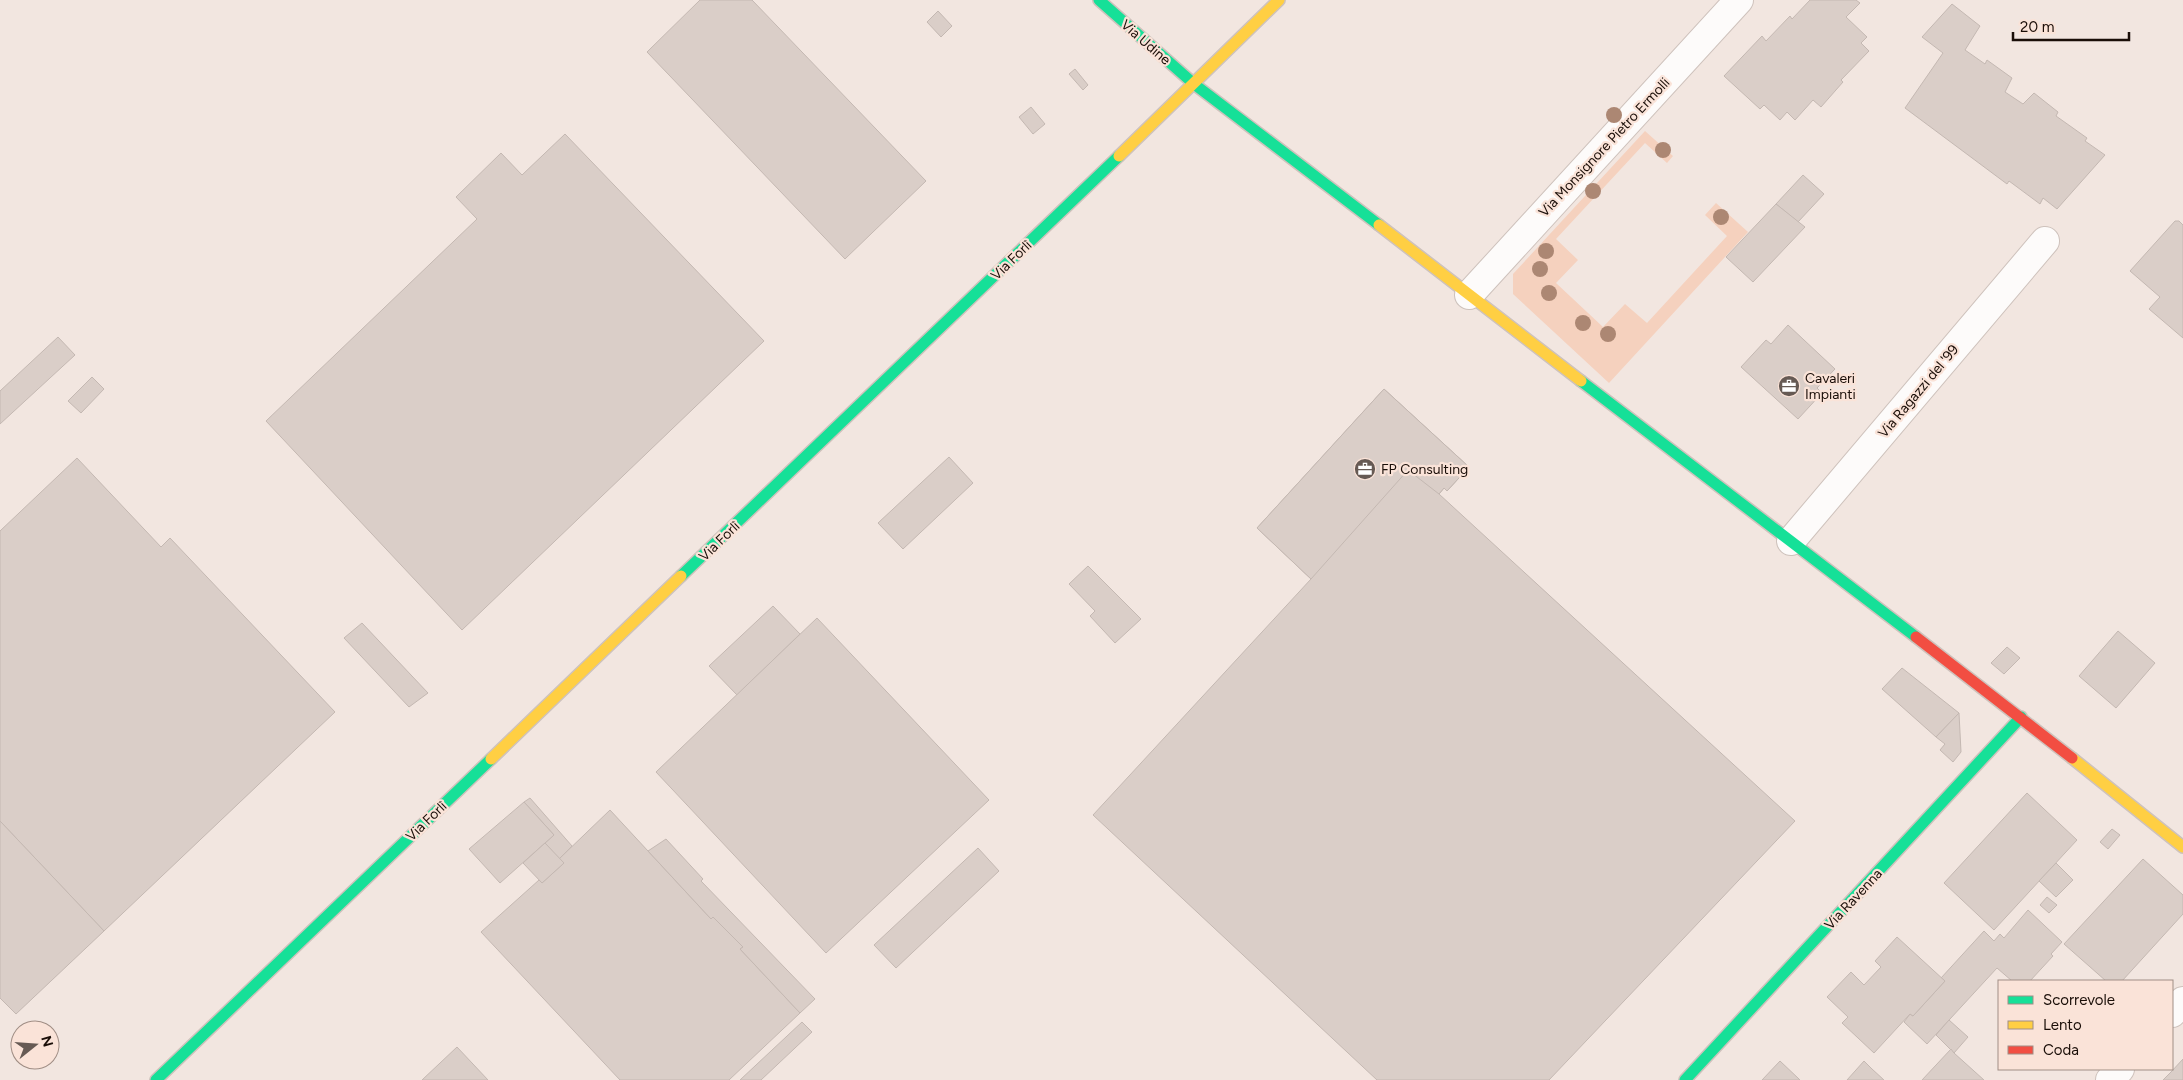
<svg xmlns="http://www.w3.org/2000/svg" width="2183" height="1080" viewBox="0 0 2183 1080" font-family="Figtree,sans-serif">
<rect width="100%" height="100%" fill="#f2e6e0"/>
<polygon fill="#f5d1be" points="1645,131 1673,156 1667,163 1645,143 1556,239 1578,260 1556,283 1603,327 1625,304 1647,323 1727,236 1705,215 1716,203 1748,232 1609,383 1513,294 1513,274"/>
<g fill="#dacec8" stroke="#c4b8b2">
<polygon points="700,0 752,0 926,181 845,259 647,52"/>
<polygon points="1810,0 1856,0 1860,3 1846,17 1867,37 1861,43 1869,51 1841,80 1843,82 1821,107 1813,100 1795,120 1787,112 1780,120 1764,105 1760,109 1724,76 1762,36 1766,41 1790,16 1792,19"/>
<polygon points="1952,4 1980,26 1965,50 1985,64 1987,60 2012,78 2005,92 2023,104 2034,93 2058,112 2056,116 2087,138 2085,141 2105,155 2057,209 2043,198 2040,204 2009,181 2007,184 1905,108 1943,53 1922,37"/>
<polygon points="938,11 952,26 941,37 927,22"/>
<polygon points="1075,69 1088,85 1083,90 1069,74"/>
<polygon points="1031,107 1045,124 1033,134 1019,117"/>
<polygon points="565,134 764,341 462,630 266,421 477,219 456,197 501,153 522,175"/>
<polygon points="1803,175 1824,194 1798,222 1776,204"/>
<polygon points="1776,204 1805,227 1753,282 1726,257"/>
<polygon points="2175,221 2179,221 2183,225 2183,338 2149,309 2160,297 2130,271"/>
<polygon points="1788,325 1835,369 1817,388 1822,393 1798,419 1741,367 1766,340 1771,344"/>
<polygon points="58,337 75,355 0,424 0,391"/>
<polygon points="92,377 104,389 81,413 68,401"/>
<polygon points="1384,389 1469,467 1447,491 1444,488 1439,494 1795,821 1549,1080 1377,1080 1093,815 1311,579 1257,528"/>
<polygon points="1384,389 1469,467 1447,491 1444,488 1439,494 1408,470 1311,579 1257,528"/>
<polygon points="949,457 973,483 903,549 878,523"/>
<polygon points="77,458 161,547 170,538 335,712 104,931 0,821 0,531"/>
<polygon points="1088,566 1141,619 1115,643 1090,616 1095,611 1069,584"/>
<polygon points="773,606 800,634 737,695 709,666"/>
<polygon points="817,618 989,800 826,953 656,772"/>
<polygon points="362,623 428,693 409,707 344,638"/>
<polygon points="2118,631 2155,663 2116,708 2079,676"/>
<polygon points="2007,647 2020,658 2004,674 1991,663"/>
<polygon points="1902,668 1959,713 1936,737 1882,689"/>
<polygon points="1959,713 1961,752 1953,762 1940,750 1945,744 1936,737"/>
<polygon points="2027,793 2077,840 1994,930 1944,883"/>
<polygon points="530,798 572,846 559,859 545,843 554,835 524,802"/>
<polygon points="524,802 554,835 500,883 469,849"/>
<polygon points="610,810 711,919 713,917 743,947 740,949 800,1013 729,1080 620,1080 481,932 539,880 542,883 564,863 559,859"/>
<polygon points="0,821 104,931 16,1014 0,998"/>
<polygon points="2112,829 2120,835 2108,849 2100,842"/>
<polygon points="666,839 703,879 701,881 815,999 800,1013 740,949 743,947 713,917 711,919 648,851"/>
<polygon points="545,843 564,863 542,883 523,863"/>
<polygon points="978,848 999,871 896,968 874,945"/>
<polygon points="2143,859 2183,895 2183,914 2122,981 2106,981 2064,944"/>
<polygon points="2056,863 2073,880 2056,897 2039,881"/>
<polygon points="2047,897 2057,905 2049,913 2040,905"/>
<polygon points="2028,910 2062,942 2051,954 2053,956 2030,981 2012,981 1997,968 1927,1044 1904,1022 1910,1014 1913,1016 1945,981 1941,978 1984,931 1994,941 2000,934 2004,938"/>
<polygon points="1897,937 1945,981 1913,1016 1910,1014 1874,1053 1842,1023 1848,1017 1827,997 1851,972 1864,985 1881,967 1875,961"/>
<polygon points="1949,1020 1968,1037 1954,1053 1936,1035"/>
<polygon points="802,1022 812,1032 761,1080 740,1080"/>
<polygon points="457,1047 488,1080 422,1080"/>
<polygon points="1951,1049 1954,1053 1984,1080 1922,1080"/>
<polygon points="2183,1059 2183,1080 2163,1080 2171,1072"/>
<polygon points="1780,1061 1799,1079 1800,1080 1762,1080"/>
<polygon points="1864,1061 1872,1069 1884,1080 1847,1080"/>
</g>
<g fill="none" stroke-linecap="round" stroke-linejoin="round">
<g stroke="#cec2bc" stroke-width="30">
<g id="street">
<polyline points="1469,295 1739,0"/>
<polyline points="1791,541 2045,241"/>
<polyline points="2172,1013 2183,1001"/>
<polyline points="2110,1080 2120,1069"/>
</g>
</g>
<g stroke="#cec2bc" stroke-width="14">
<g id="fast">
<polyline points="1099,0 1194,84 1379,225"/>
<polyline points="1581,381 1916,637"/>
<polyline points="681,576 1119,156"/>
<polyline points="156,1080 491,759"/>
<polyline points="1685,1080 2021,717"/>
</g>
</g>
<g stroke="#cec2bc" stroke-width="14">
<g id="slow">
<polyline points="1119,156 1279,0"/>
<polyline points="1379,225 1581,381"/>
<polyline points="2072,758 2183,847"/>
<polyline points="491,759 681,576"/>
</g>
</g>
<g stroke="#cec2bc" stroke-width="14">
<polyline id="jam" points="1916,637 2072,758"/>
</g>
<use href="#street" stroke="#fdfbfa" stroke-width="28"/>
<use href="#fast" stroke="#16e098" stroke-width="11"/>
<use href="#slow" stroke="#ffcf43" stroke-width="11"/>
<use href="#jam" stroke="#f24e42" stroke-width="11"/>
</g>
<g fill="#ac8773">
<circle cx="1614" cy="115" r="8"/>
<circle cx="1663" cy="150" r="8"/>
<circle cx="1593" cy="191" r="8"/>
<circle cx="1721" cy="217" r="8"/>
<circle cx="1546" cy="251" r="8"/>
<circle cx="1540" cy="269" r="8"/>
<circle cx="1549" cy="293" r="8"/>
<circle cx="1583" cy="323" r="8"/>
<circle cx="1608" cy="334" r="8"/>
</g>
<defs>
<g id="office-disc" transform="scale(1.125)"><circle r="9.5" fill="#665a54" stroke="#fae3d8"/><path d="M-6-3h4V-5.5h4V-3h4V5H-6ZM-1-4.5V-3h2v-1.5ZM-6 0V1H6V0Z" fill="#fff"/></g>
</defs>
<g fill-rule="evenodd">
<use href="#office-disc" x="1789" y="386"/>
<use href="#office-disc" x="1365" y="469"/>
</g>
<g text-anchor="middle" stroke-width="4.5" stroke-linejoin="round" paint-order="stroke">
<g font-size="14" fill="#1a0e08" stroke="#fae3d8">
<text transform="translate(1146 42) rotate(41)" y="5">Via Udine</text>
<text transform="translate(1604 147) rotate(-47)" y="5">Via Monsignore Pietro Ermolli</text>
<text transform="translate(1011 260) rotate(-44)" y="5">Via Forlì</text>
<text transform="translate(1918 391) rotate(-50)" y="5">Via Ragazzi del '99</text>
<text transform="translate(719 541) rotate(-44)" y="5">Via Forlì</text>
<text transform="translate(426 821) rotate(-44)" y="5">Via Forlì</text>
<text transform="translate(1853 899) rotate(-47)" y="5">Via Ravenna</text>
</g>
<g font-size="14" fill="#1a0e08" stroke="#fae3d8" text-anchor="start">
<text x="1805" y="383">Cavaleri<tspan x="1805" dy="16">Impianti</tspan></text>
<text x="1381" y="474">FP Consulting</text>
</g>
</g>
<rect x="1998" y="980" width="175" height="90" fill="#fae3d8" stroke="#a08e85"/>
<rect x="2008" y="996" width="25" height="8" fill="#16e098" stroke="#a08e85"/>
<text x="2043" y="1005" font-size="15" fill="#1a0e08">Scorrevole</text>
<rect x="2008" y="1021" width="25" height="8" fill="#ffcf43" stroke="#a08e85"/>
<text x="2043" y="1030" font-size="15" fill="#1a0e08">Lento</text>
<rect x="2008" y="1046" width="25" height="8" fill="#f24e42" stroke="#a08e85"/>
<text x="2043" y="1055" font-size="15" fill="#1a0e08">Coda</text>
<g transform="translate(35 1045) rotate(73)"><circle r="24" fill="#fae3d8" stroke="#a08e85"/>
<path d="M0-4L9 19L0 12L-9 19Z" fill="#665a54"/>
<text y="-8" font-size="14" font-weight="bold" text-anchor="middle" fill="#1a0e08">N</text>
</g>
<path d="M2013 32v8h116v-8" fill="none" stroke="#1a0e08" stroke-width="2.5"/>
<text x="2020" y="32" font-size="15" fill="#1a0e08" stroke="#fae3d8" stroke-width="4" paint-order="stroke">20 m</text>
</svg>
